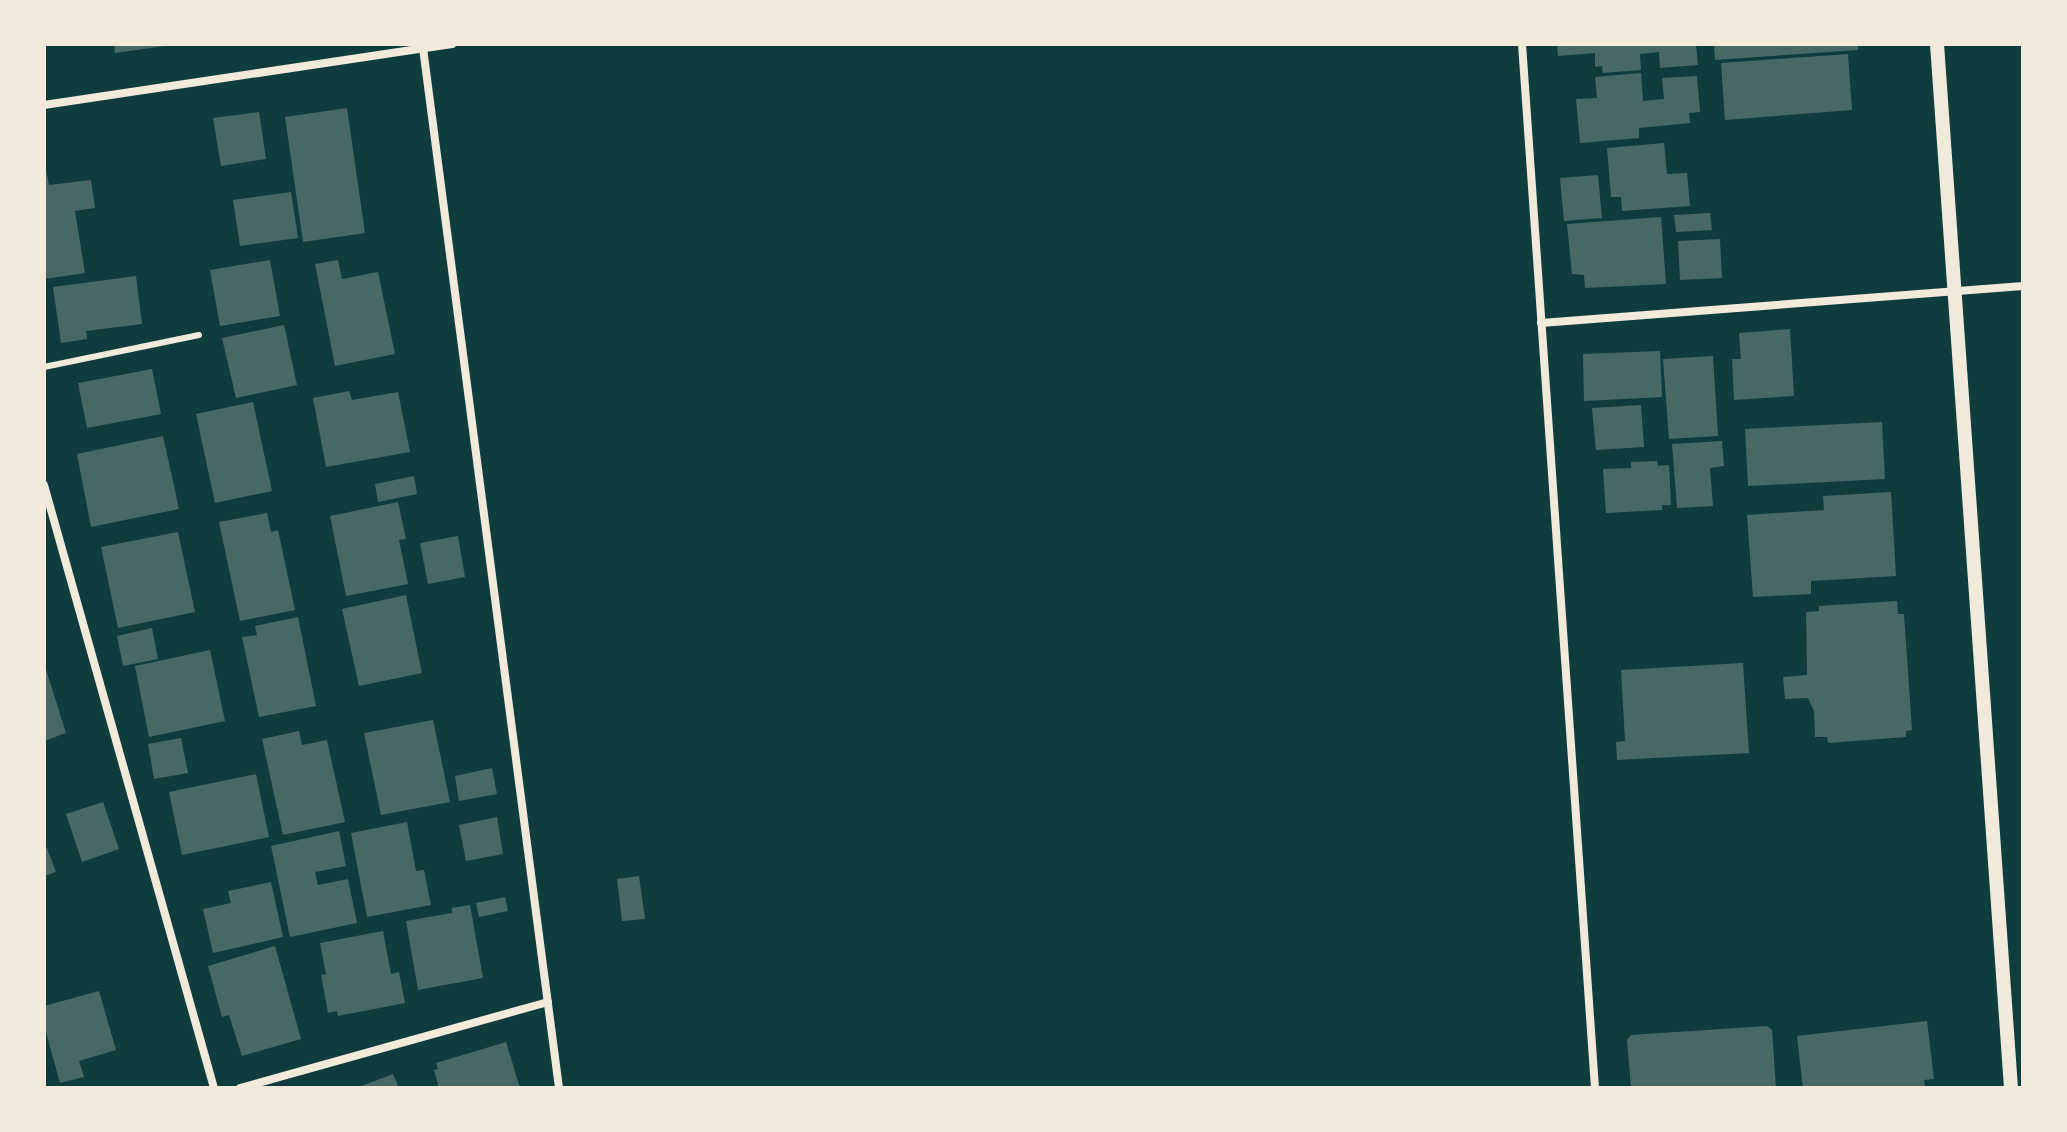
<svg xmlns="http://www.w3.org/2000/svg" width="2067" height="1132" viewBox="0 0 2067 1132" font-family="Montserrat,sans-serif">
<rect width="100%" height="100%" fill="#0f3d3e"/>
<g fill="#486865">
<polygon points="114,44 165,44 165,46 115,53"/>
<polygon points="1557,44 1696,44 1698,65 1660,68 1659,52 1640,54 1641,70 1603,73 1602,66 1595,67 1595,53 1558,56"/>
<polygon points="1714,44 1858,44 1858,50 1715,60"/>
<polygon points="1848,54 1852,110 1725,120 1721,63"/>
<polygon points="1641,73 1643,101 1664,99 1662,78 1697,76 1700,112 1689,113 1690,123 1639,128 1639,138 1580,143 1576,99 1597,98 1595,77"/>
<polygon points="347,108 365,233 303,242 285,117"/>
<polygon points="259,112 266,159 221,166 213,118"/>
<polygon points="1664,143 1667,174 1687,173 1690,206 1622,211 1621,197 1611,197 1607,148"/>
<polygon points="44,161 49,185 91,180 95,208 75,211 85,273 44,279"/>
<polygon points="1598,175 1602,218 1564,221 1560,178"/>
<polygon points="291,192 298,238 240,246 233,200"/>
<polygon points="1710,213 1712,230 1676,232 1674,215"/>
<polygon points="1661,217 1666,284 1585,288 1584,275 1572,274 1567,224"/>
<polygon points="1720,239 1722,278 1680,280 1678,241"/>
<polygon points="270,260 280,316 220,326 210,270"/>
<polygon points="338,260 342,279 378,272 395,354 335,366 315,264"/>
<polygon points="136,276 142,324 86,331 87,339 61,343 53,287"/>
<polygon points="284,325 297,385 236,398 222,338"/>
<polygon points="1790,329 1794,396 1734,400 1732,359 1741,359 1739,333"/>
<polygon points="1660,351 1662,397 1584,401 1583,354"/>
<polygon points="1713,356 1718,436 1669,439 1663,359"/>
<polygon points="152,369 161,414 87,428 78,383"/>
<polygon points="349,391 352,400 398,392 410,452 326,467 313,398"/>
<polygon points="253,402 272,491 215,503 196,414"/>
<polygon points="1641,405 1644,447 1596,450 1592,408"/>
<polygon points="1882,422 1885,479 1748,486 1745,429"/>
<polygon points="163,436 179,509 91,527 77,454"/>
<polygon points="1722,441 1724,466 1710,468 1713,506 1677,508 1672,444"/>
<polygon points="1657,461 1658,466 1669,465 1671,505 1662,505 1662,510 1606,513 1603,469 1631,468 1631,462"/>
<polygon points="414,476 417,494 378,502 375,484"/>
<polygon points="1891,492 1896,576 1811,581 1811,594 1753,597 1747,515 1824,510 1823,496"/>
<polygon points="398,502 406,539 399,540 408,584 346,596 330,516"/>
<polygon points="267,513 271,532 278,530 295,610 240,621 219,522"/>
<polygon points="178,532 195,612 118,628 101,547"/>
<polygon points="458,536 465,577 428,584 420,543"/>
<polygon points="406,595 422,673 359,686 342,609"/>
<polygon points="1897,601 1898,614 1904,614 1912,730 1906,731 1906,737 1828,743 1827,737 1815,737 1814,711 1808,698 1785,699 1783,677 1807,675 1806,612 1819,611 1819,606"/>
<polygon points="298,617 316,706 259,717 242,637 257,635 255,626"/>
<polygon points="152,628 158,659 123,666 117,636"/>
<polygon points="210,650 225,721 149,737 135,666"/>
<polygon points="44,663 66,733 44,741"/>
<polygon points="1743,663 1749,753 1617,760 1616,742 1625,741 1621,670"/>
<polygon points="433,720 450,802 381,815 364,733"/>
<polygon points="299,731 302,745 327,740 345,822 283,835 262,739"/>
<polygon points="181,738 188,773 154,779 148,744"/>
<polygon points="492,768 497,794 459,801 455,776"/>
<polygon points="256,774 269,837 182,855 169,792"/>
<polygon points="103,802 119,849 82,862 66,814"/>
<polygon points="497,817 503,854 466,861 459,825"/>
<polygon points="407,822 416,871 424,870 431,905 367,917 351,833"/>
<polygon points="339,831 346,866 315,872 318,885 348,879 357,923 290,937 271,846"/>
<polygon points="44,841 56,872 44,876"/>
<polygon points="639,876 645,919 622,921 617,879"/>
<polygon points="271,882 283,937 213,953 203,909 231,903 228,891"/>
<polygon points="505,897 508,911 479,917 476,903"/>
<polygon points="470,905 483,978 418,990 406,921 452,913 452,908"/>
<polygon points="383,931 391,974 399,972 405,1003 338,1016 337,1011 328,1013 321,975 326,974 320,943"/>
<polygon points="275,946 301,1039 242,1056 229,1015 222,1017 208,966"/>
<polygon points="99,991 116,1050 79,1061 84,1077 60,1083 44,1025 44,1006"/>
<polygon points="1927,1021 1934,1079 1924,1080 1925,1088 1803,1088 1797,1036"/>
<polygon points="1767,1026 1772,1030 1776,1088 1631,1088 1627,1040 1631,1035"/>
<polygon points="506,1042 520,1088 439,1088 434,1070 438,1069 436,1063"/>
<polygon points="393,1074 399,1088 356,1088"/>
</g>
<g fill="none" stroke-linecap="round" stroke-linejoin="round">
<polyline stroke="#f1e9da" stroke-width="6" points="44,367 199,335"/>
<g stroke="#f1e9da" stroke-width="8">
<polyline points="1522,44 1595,1088"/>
<polyline points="423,48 559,1088"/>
<polyline points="44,105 452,44"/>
<polyline points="1541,323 2023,286"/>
<polyline points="44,485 214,1088"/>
<polyline points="240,1088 548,1002"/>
</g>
<polyline stroke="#f1e9da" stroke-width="14" points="1937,44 2011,1088"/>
</g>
<rect width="2067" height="1132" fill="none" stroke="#f1e9da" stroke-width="92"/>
</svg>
